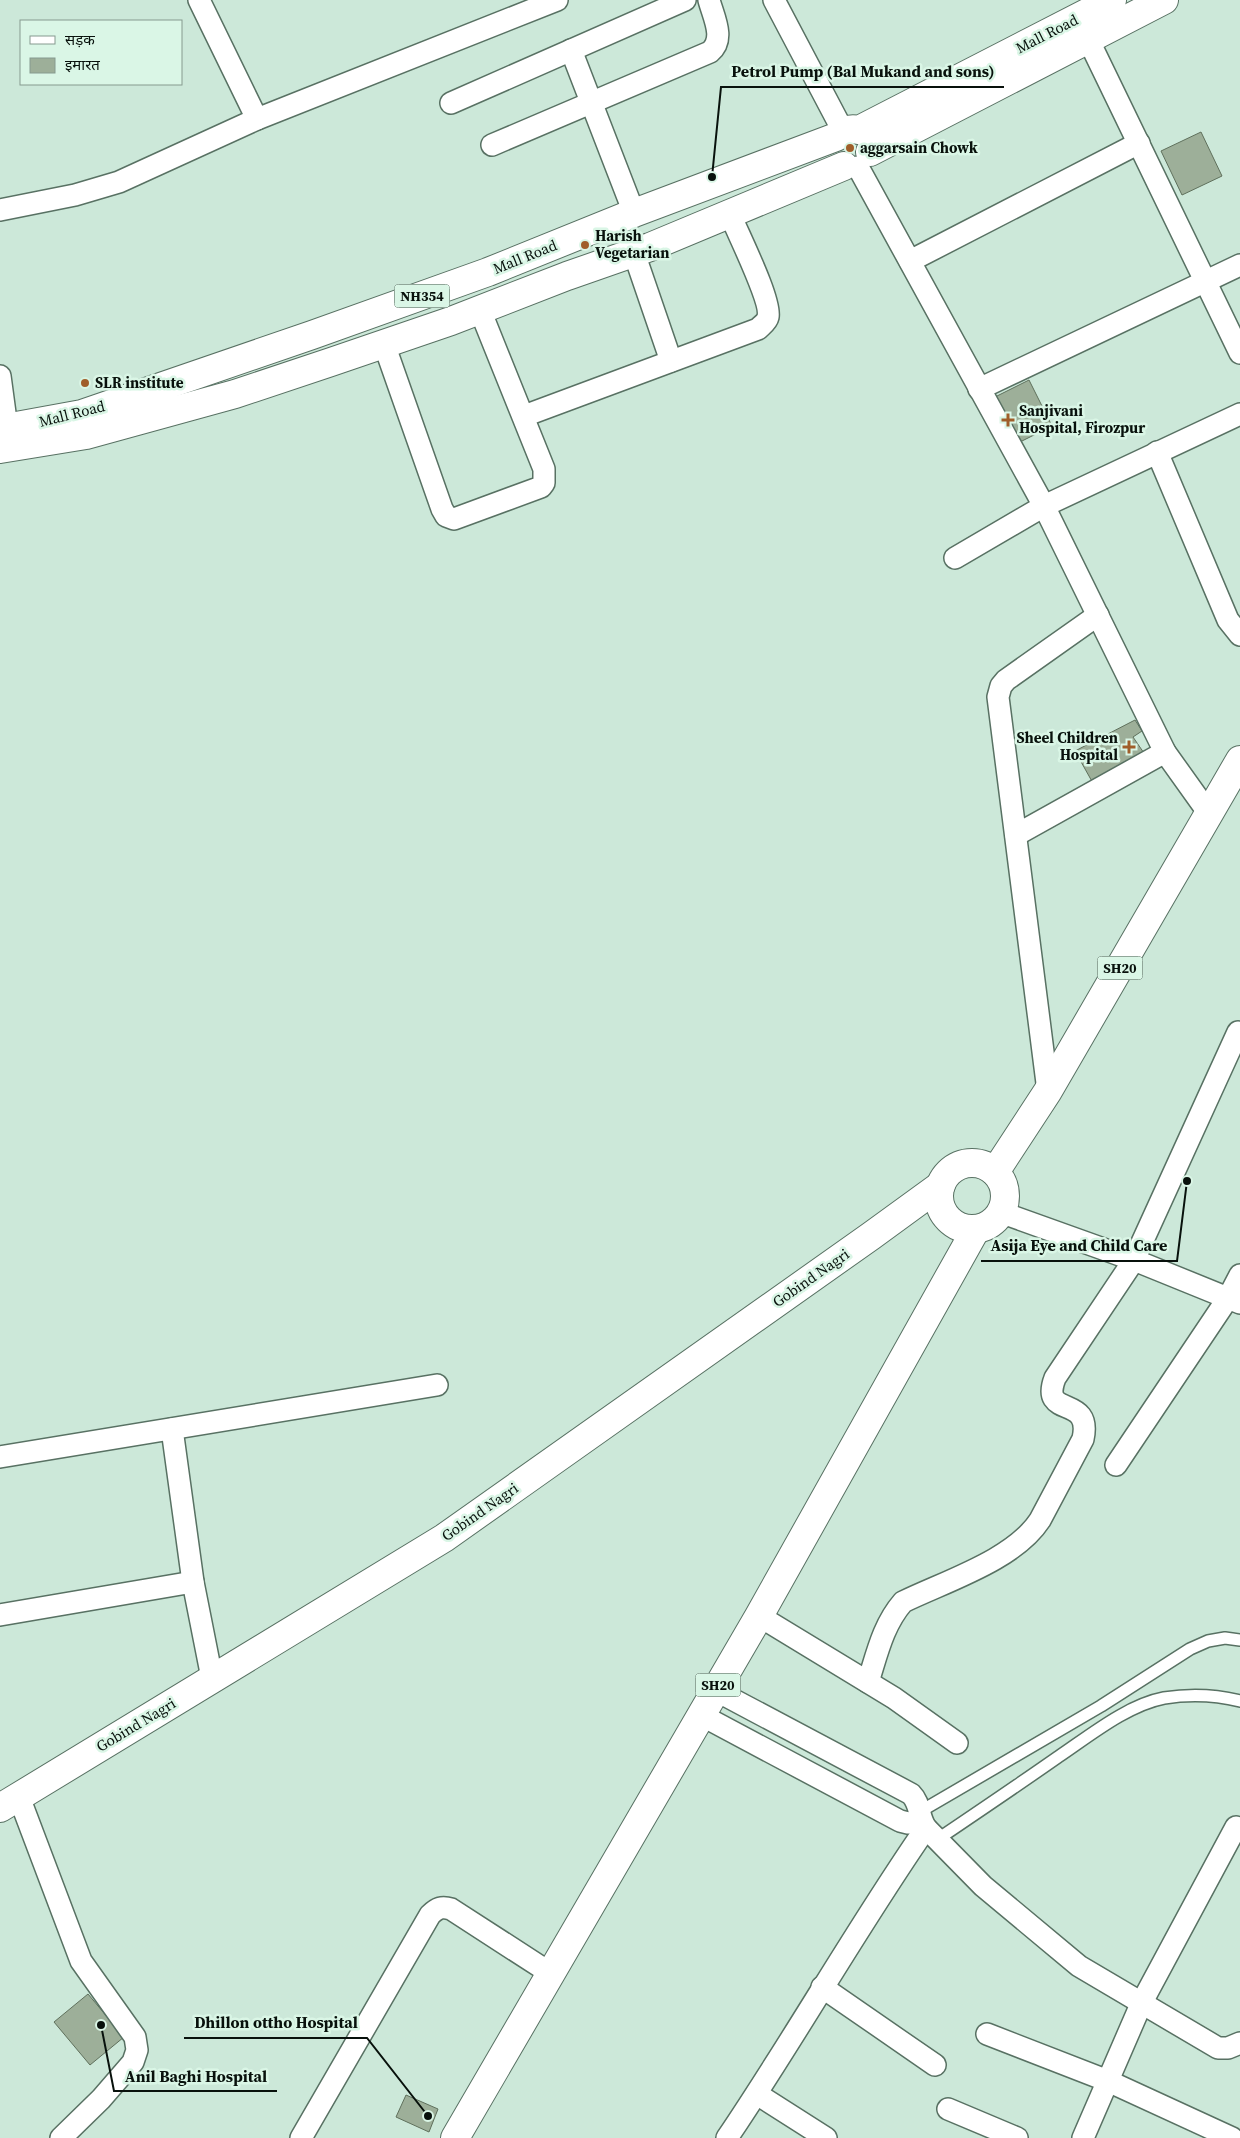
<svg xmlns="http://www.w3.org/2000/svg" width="1240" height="2138" viewBox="0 0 1240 2138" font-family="'Source Serif 4','Noto Sans Devanagari',serif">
<rect width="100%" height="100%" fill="#cce8d9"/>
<g fill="#9daf99" stroke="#5f705c">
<polygon points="1201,132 1222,176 1182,195 1161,151"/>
<polygon points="1029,380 1052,426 1012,446 989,400"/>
<polygon points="1135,720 1142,731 1133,737 1146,756 1094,785 1075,751"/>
<polygon points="88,1994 124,2037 90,2065 54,2022"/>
<polygon points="406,2095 438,2109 429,2132 396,2117"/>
</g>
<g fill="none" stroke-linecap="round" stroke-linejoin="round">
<g stroke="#587163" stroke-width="14">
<g id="service">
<polyline points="921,1811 1101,1706 1190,1649 1208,1641 1225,1638 1240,1640"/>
<path d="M938,1839C978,1812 1018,1785 1058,1757C1088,1737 1127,1705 1164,1698C1189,1694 1216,1695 1240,1701"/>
</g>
</g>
<g stroke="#587163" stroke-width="24">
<g id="minor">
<polyline points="199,0 257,119"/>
<polyline points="774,0 843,131"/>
<polyline points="1088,39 1240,353"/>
<polyline points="571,50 634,213"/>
<polyline points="451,103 685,0"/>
<path d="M492,145L710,52C726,39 713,16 709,0"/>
<polyline points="858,167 1044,506 1165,752 1210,815"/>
<polyline points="0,210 75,195 119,182 257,119 557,0"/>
<polyline points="634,253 671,361"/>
<polyline points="910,261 1139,143"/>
<polyline points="384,344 442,509 446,516 454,519 541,487 544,483 544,469 480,310"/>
<polyline points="0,376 7,428"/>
<polyline points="979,389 1240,265"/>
<path d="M524,416L758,329C762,325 767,322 768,317C772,301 737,232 730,214"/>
<polyline points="1157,452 1228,620 1240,635"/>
<polyline points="955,558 1044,506 1240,414"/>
<polyline points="1016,835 1165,752"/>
<polyline points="1048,1091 998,697 1001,686 1006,680 1098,615"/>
<polyline points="1000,1212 1134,1260 1240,1303"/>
<polyline points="172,1429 193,1582 212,1678"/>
<polyline points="0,1457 437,1385"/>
<polyline points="1116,1465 1228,1298 1240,1275"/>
<polyline points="0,1615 193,1582"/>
<polyline points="759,1616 894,1698 957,1743"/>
<path d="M868,1682C877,1654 883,1625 903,1602C946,1581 1014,1560 1040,1520L1083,1439C1093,1393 1039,1420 1055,1378L1134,1260L1238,1032"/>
<path d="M715,1690L911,1794C921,1804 918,1817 926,1828L983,1886L1079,1966L1218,2048H1228L1240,2043"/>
<polyline points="701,1715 900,1821 908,1823 922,1822"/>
<polyline points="19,1797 81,1961 135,2037 137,2050 133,2062 101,2099 61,2138"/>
<polyline points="822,1987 935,2065"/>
<polyline points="987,2034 1108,2081 1232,2138"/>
<polyline points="757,2094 826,2138"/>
<polyline points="948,2109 1017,2138"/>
<path d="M301,2138L430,1915C437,1908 442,1906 451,1909L550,1973"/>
<path d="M727,2138C796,2036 856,1929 926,1828"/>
<polyline points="1083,2138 1142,2002 1236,1827"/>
</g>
</g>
<g stroke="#587163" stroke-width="30">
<polyline id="tertiary" points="0,1808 444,1538 871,1236 941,1185"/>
</g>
<g stroke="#587163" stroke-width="30">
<g id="primary">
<circle cx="972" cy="1196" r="33"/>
<polyline points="995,1172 1048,1091 1240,760"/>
<polyline points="455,2138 759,1616 976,1229"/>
</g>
</g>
<g stroke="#587163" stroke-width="30">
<g id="trunk">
<polyline points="870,152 1164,0"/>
<path d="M0,429L82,414L312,335L488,272L634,213L836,137C843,130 850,128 859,130L1112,0"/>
<polyline points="0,449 86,435 235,394 331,362 451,321 567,276 650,247 844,166"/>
</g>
</g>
<use href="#service" stroke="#fff" stroke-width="11"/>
<use href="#minor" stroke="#fff" stroke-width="21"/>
<use href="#tertiary" stroke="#fff" stroke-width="28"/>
<use href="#primary" stroke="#fff" stroke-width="28"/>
<use href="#trunk" stroke="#fff" stroke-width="28"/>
</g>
<g fill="#a05e2a" stroke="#daf6e6" stroke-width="2">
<circle cx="850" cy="148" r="5"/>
<circle cx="585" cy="245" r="5"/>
<circle cx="85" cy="383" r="5"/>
<path d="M1005.5 412.5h5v5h5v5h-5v5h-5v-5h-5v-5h5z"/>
<path d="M1126.5 739.5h5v5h5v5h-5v5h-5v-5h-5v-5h5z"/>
</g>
<g text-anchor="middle" stroke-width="5" stroke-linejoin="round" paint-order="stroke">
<g fill="#daf6e6" stroke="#47564d" stroke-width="1">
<rect x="394.5" y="284.5" width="55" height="23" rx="4"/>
<rect x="1097.5" y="956.5" width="45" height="23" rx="4"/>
<rect x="695.5" y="1673.5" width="45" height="23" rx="4"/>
</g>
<g font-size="14" font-weight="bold" fill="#08110c">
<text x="422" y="301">NH354</text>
<text x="1120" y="973">SH20</text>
<text x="718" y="1690">SH20</text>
</g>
<g font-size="15" fill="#08110c" stroke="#daf6e6">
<text transform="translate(1047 34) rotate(-27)" y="5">Mall Road</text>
<text transform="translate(525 257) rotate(-22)" y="5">Mall Road</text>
<text transform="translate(72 414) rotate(-14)" y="5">Mall Road</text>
<text transform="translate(811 1278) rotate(-35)" y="5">Gobind Nagri</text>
<text transform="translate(480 1512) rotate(-35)" y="5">Gobind Nagri</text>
<text transform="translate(136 1725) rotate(-31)" y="5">Gobind Nagri</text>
</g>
<g font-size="15" font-weight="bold" fill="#08110c" stroke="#daf6e6" text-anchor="start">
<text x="860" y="153">aggarsain Chowk</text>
<text x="595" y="241">Harish<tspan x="595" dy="17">Vegetarian</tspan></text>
<text x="95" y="388">SLR institute</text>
<text x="1019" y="416">Sanjivani<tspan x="1019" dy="17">Hospital, Firozpur</tspan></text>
<text x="1118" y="743" text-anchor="end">Sheel Children<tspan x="1118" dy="17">Hospital</tspan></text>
</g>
</g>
<path fill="none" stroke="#08110c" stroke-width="2" d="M712 177L721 87H1004M1187 1181L1177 1261H981M428 2116L367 2038H184M101 2025L114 2091H277"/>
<g fill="#08110c" stroke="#daf6e6" stroke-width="2">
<circle cx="712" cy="177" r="5"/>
<circle cx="1187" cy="1181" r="5"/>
<circle cx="428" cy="2116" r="5"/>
<circle cx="101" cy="2025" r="5"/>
</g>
<g font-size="16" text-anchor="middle" font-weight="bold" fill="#08110c" stroke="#daf6e6" stroke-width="5" stroke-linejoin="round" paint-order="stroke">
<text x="863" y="77">Petrol Pump (Bal Mukand and sons)</text>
<text x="1079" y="1251">Asija Eye and Child Care</text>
<text x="276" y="2028">Dhillon ottho Hospital</text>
<text x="196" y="2082">Anil Baghi Hospital</text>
</g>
<rect x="20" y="20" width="162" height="65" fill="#daf6e6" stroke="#869a8f"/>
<rect x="30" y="36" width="25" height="8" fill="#ffffff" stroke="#869a8f"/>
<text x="65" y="45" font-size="15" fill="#08110c">सड़क</text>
<rect x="30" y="58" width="25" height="15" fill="#9daf99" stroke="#869a8f"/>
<text x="65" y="70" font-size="15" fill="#08110c">इमारत</text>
</svg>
